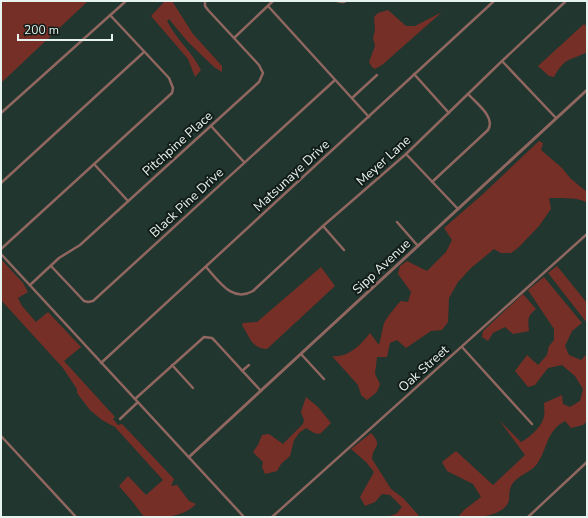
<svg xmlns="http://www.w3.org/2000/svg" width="588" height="518" viewBox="0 0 588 518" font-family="'Nunito Sans',sans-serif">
<rect width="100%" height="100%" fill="#21362e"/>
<g fill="#762f27">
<polygon points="1,1 88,1 1,83"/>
<path d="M165,1H172L193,34L222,66V72L214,67L187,41L169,19L167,21C176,39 192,52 201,70L195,77L188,59L151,16Z"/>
<polygon points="388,10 406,26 415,26 442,12 382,65 375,69 372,67 369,62 375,46 373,38 375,30 374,17 378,13"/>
<path d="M584,24L587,27V52C568,62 566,56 554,77L549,76L538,66Z"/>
<path d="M539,141L543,143L541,150L562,168L571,179L587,192V203C580,197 559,198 549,198L551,209L539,226L519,247L511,253H501L494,249L471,268L458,282L449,298L448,322L442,330L431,331L406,348L397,340L390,343L387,357H377L375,374L380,384L377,392L367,400L361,395L358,385L332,356C348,358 361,345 370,333L379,345C381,338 382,330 384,323C386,319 397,304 401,301L408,302L411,292L398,274L400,266L407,261L427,271L446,252L452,240L444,228L483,194Z"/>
<path d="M1,259L23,283L28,292L18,298L22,306L36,322L48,312L81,347L64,361L115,417L113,419L118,425L122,424L174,479L171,486L177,485L189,501L196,504C183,518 163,517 144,517L132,501L119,486L128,476L146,495L163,480L115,427L102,420L90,410L77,393V389L63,368L1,300Z"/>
<polygon points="557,266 587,303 587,323 548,273"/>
<path d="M321,267L335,286L267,349C251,348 250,337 242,325L243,323L257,322Z"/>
<path d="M544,277L582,323L572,331L565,346L569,355L581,360L587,354V421L583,425L571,428L565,421C546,431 548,448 537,464C531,472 519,475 513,483C507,491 511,497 508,503C500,518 475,517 458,517L464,510L481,497L473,484L447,471L442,462L456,451L493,485L525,455L499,420L521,442C529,438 543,426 544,416C545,412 544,407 544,403L562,395L563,404L570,407L580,401L583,389L575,376L562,365L548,368L535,385L528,387L515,371L527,355L538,365L547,355L549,346L554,340V329L528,290Z"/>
<path d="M523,294L536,309C527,316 528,320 529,331L513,334L505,327L493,333L488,341L482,337L483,331Z"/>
<polygon points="306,397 318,407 331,423 320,434 314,433 306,428 300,432 294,440 290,456 281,464 277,471 265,474 262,467 263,462 253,452 258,445 262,435 269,434 283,444 303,424 304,420 301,412"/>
<path d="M371,433C384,447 372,446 372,459L391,489L403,498L420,517H387L396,514L402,507L390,495L382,494L375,502L365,506L360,497L374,472L366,462L351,449Z"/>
</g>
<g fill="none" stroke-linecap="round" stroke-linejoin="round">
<g stroke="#906760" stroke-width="2.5">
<polyline points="337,1 343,2 346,1"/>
<polyline points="268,6 369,117"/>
<polyline points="234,38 273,1"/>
<polyline points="502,61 556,118"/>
<polyline points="414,74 449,113"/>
<polyline points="352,98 377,75"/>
<polyline points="1,113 126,1"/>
<polyline points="211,126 244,162"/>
<polyline points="406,154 458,209"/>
<polyline points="94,164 128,201"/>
<path d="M432,182L488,130C496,117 476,103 468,94"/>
<polyline points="1,183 144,52"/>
<polyline points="397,222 418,246"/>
<polyline points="323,226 344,250"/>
<polyline points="1,249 172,93 173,88 169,78 110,15"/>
<polyline points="1,254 244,517"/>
<polyline points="51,266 84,301 88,302 93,301 335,80"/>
<path d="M206,267C219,281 232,303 253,291L323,226L406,154L502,61L566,1"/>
<polyline points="30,285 59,258 80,245 259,82 263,73 259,65 208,10 205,6 205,1"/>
<polyline points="462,347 532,424"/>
<polyline points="301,354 324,379"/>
<polyline points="101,363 494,1"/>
<polyline points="172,365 193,388"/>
<polyline points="242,371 249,365"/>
<polyline points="135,399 204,337 212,338 215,341 261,391"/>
<polyline points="120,419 138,402"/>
<polyline points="1,436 76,517"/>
<polyline points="272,517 587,234"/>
<polyline points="528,517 587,462"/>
</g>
<polyline stroke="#906760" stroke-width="3" points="189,457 587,90"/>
<polyline stroke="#7a8c85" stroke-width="1" stroke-dasharray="8 4" stroke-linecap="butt" points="1,467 1,466"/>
</g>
<g text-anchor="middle" stroke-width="4" stroke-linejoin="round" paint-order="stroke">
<g font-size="13" fill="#e6f3ee" stroke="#121c18">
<text transform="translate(177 143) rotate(-42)" y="5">Pitchpine Place</text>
<text transform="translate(383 160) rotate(-42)" y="5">Meyer Lane</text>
<text transform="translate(291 175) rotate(-43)" y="5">Matsunaye Drive</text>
<text transform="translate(186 202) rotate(-43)" y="5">Black Pine Drive</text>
<text transform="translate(381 266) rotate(-43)" y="5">Sipp Avenue</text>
<text transform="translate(423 368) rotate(-42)" y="5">Oak Street</text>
</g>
</g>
<rect width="588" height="518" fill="none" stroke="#e6f3ee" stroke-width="4"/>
<path d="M18 34v6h94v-6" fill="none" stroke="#e6f3ee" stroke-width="2"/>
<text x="24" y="34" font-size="12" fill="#e6f3ee" stroke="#121c18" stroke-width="3" paint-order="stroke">200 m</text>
</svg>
